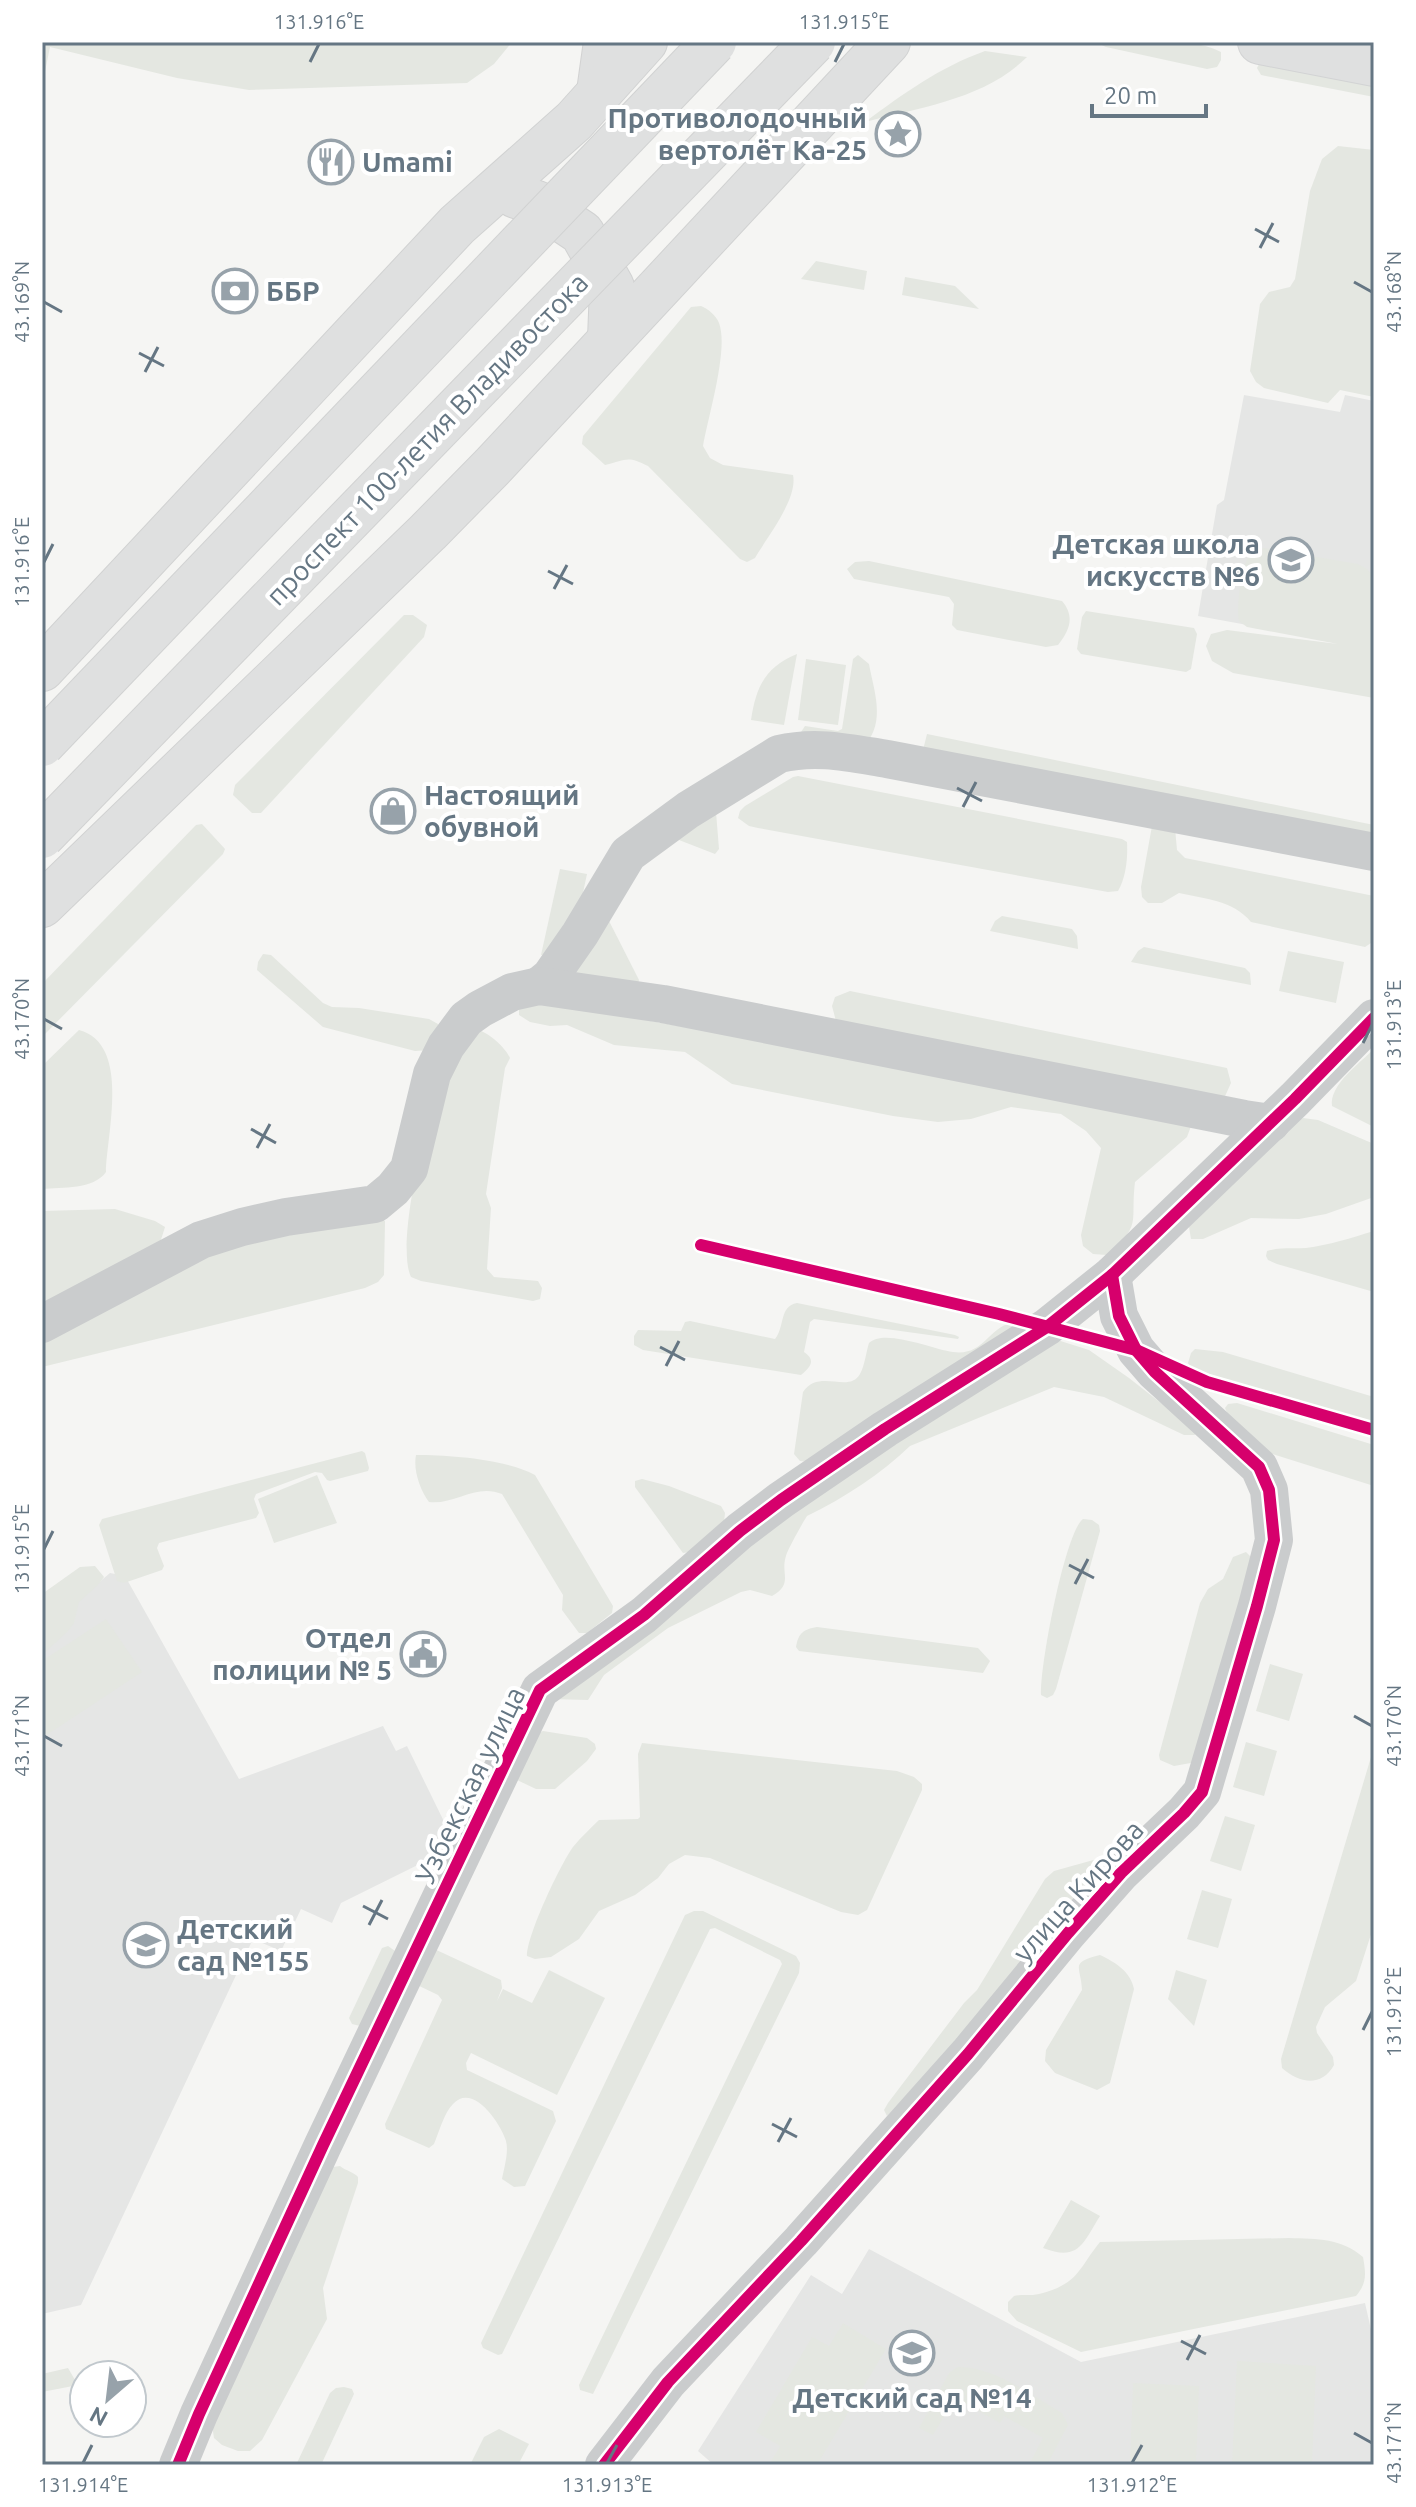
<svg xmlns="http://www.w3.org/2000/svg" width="1416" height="2507" viewBox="0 0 1416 2507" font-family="Ubuntu,sans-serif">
<rect width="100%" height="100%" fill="#f5f5f3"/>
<g fill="#e5e6e5">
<polygon points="1244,395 1340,412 1345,395 1374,401 1374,648 1198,616 1217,505 1224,500"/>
<polygon points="110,1573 125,1576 239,1779 383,1726 396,1751 407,1746 456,1846 341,1903 332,1923 301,1909 281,1951 253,1939 81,2305 42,2314 42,1631"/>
<polygon points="869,2249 1081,2362 1365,2303 1374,2343 1374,2465 714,2465 698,2451 811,2275 842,2294"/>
</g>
<g fill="#e4e7e1">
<polygon points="42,42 512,42 494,64 467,83 249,90 177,78 50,47 42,86"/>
<path d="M1095,42C1131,42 1188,35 1221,52V60L1217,67L1207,69L1106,47Z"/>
<path d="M985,51L1027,57C985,99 921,107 865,122C903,94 940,67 985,51Z"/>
<polygon points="1260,62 1374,83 1374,97 1261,75 1257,68"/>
<polygon points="1338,146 1374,150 1374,397 1340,390 1328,403 1264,388 1256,382 1250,371 1260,304 1269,292 1290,287 1295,279 1310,191 1322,159"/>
<polygon points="816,261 867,271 864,290 801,279"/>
<polygon points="905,277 955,286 979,309 902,295"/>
<path d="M701,306C708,309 716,315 719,323C729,349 708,417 703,446L710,458L723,465L793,475C798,499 767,537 755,558L747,562L740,559L648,466C627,455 626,460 605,465L582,444L583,436L691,307Z"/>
<path d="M1264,548L1358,564L1367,569L1374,577V698L1233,673L1212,661L1206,646L1211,634L1227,630L1338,644L1247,627L1239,621C1236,610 1241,568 1248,558C1252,552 1259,550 1264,548Z"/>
<path d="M869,561L1062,601C1075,616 1070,630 1058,645L1046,647L957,630L952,625L954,604L949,597L854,579L847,569L855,562Z"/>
<polygon points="1086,611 1194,628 1197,634 1191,669 1186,672 1081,654 1077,649 1082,617"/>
<polygon points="404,615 413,615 427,625 424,637 261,813 252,813 233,795 235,785"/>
<path d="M797,654L784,725L751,720C756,687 765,667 797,654Z"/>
<path d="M858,655L869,664C874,692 886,721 865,745L799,735L805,726L838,731L842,729L853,659Z"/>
<polygon points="806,659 846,665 838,725 798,720"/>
<polygon points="927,734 1374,825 1374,845 922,754"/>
<path d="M798,776L1122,839L1127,842C1128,857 1126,878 1118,891L1108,892L758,828L749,826L738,818L740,811L745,806L793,777Z"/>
<polygon points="716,812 719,849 715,854 679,840 678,835"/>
<polygon points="202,824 225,849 223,854 42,1037 42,984 196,825"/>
<path d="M1152,826L1175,828L1177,850L1185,858L1374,896V941L1365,947L1251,922C1233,900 1205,899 1179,893L1162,903H1148L1142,897L1141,887Z"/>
<polygon points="560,869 587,874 575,930 553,954 541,955"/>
<polygon points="1002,916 1072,929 1077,936 1078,949 990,931 995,921"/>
<polygon points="607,917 639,980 637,989 568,978"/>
<polygon points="1144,947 1245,968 1250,973 1251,985 1131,962 1138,951"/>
<polygon points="1288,951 1344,962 1336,1003 1279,991"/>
<polygon points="263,954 271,955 323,1003 332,1007 359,1008 429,1019 438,1024 439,1032 429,1050 415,1051 323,1027 257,970 258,962"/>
<polygon points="850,991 1227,1068 1231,1083 1221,1105 836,1021 832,1006 835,997"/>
<path d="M522,998L1194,1118L1187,1137L1135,1182C1130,1223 1143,1224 1107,1255L1093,1254L1083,1246L1081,1235L1101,1148L1086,1131L1061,1114L1011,1107L971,1119L938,1122L893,1116L732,1084L685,1052L614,1045L567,1025L550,1026L530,1022L519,1015V1004Z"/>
<path d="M79,1030C131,1044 107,1133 106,1172C93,1190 63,1187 42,1189V1066Z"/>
<path d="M478,1030C489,1033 505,1047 510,1058L505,1068L486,1194L491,1208L487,1269L494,1277L538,1281L542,1288L540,1299L533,1301L421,1281L411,1277C396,1246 424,1127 438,1094C448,1072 465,1051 478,1030Z"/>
<path d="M1374,1049V1127L1332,1106C1329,1085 1360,1063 1374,1049Z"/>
<polygon points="1303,1118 1318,1120 1374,1144 1374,1197 1326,1214 1299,1219 1251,1218 1203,1239 1191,1239 1189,1227 1291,1125"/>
<polygon points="115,1209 155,1221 165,1227 159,1246 42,1308 42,1211"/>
<polygon points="381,1219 385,1221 384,1275 378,1282 365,1288 42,1367 42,1337 244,1240"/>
<path d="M1374,1231V1292L1277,1264L1268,1260L1266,1256L1267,1251C1280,1247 1293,1249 1306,1248C1329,1245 1351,1238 1374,1231Z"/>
<path d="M797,1303L955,1335L959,1337L958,1339L814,1319L810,1322L804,1352C816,1360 811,1367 801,1375L643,1350L634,1345V1336L638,1330L681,1331L685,1322L690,1321L775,1339C785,1327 779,1306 797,1303Z"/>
<path d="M1011,1323L1022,1326L809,1462L800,1461L794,1454L803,1392C819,1368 849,1394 860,1374C865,1365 866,1352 869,1343C884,1328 932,1349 953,1352C984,1356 987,1329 1011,1323Z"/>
<path d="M1051,1338L1089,1350L1129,1378L1194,1429L1195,1435H1184L1104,1397L1054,1387L910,1446C881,1474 844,1498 807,1516C803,1522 788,1549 786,1556C780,1574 794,1583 772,1596L750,1590L741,1592L668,1628L604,1675L588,1700L549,1699L746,1538Z"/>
<polygon points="1195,1349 1223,1352 1374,1397 1374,1422 1192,1370 1188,1363 1191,1353"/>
<polygon points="1237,1403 1374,1445 1374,1486 1269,1453 1228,1415 1225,1408 1228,1404"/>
<polygon points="362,1451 365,1453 369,1468 368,1471 330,1481 327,1480 322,1473 315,1472 256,1494 254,1499 259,1513 256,1518 159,1543 157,1548 164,1566 162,1570 124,1583 117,1581 99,1525 102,1519"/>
<path d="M416,1455C450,1455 505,1459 535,1475L613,1606L612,1613L587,1633H579L562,1610L563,1595L502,1494C476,1483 455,1505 429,1502C420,1490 413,1470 416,1455Z"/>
<polygon points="317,1475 337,1523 274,1543 258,1499"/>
<polygon points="642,1479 669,1486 721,1506 725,1513 724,1522 690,1552 683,1553 635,1487 635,1481"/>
<path d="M1083,1519L1092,1520L1099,1525L1100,1531L1056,1689L1053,1695L1047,1698L1041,1695C1039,1669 1065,1532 1083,1519Z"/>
<polygon points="1246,1552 1251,1557 1196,1762 1174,1766 1160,1760 1159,1755 1200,1603 1208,1589 1223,1579 1233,1557"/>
<polygon points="95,1566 104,1577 98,1585 79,1602 74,1623 67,1632 42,1655 42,1594 80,1567"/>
<polygon points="106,1619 142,1672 42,1738 42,1661"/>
<path d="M817,1627L978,1648L990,1661L983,1673L799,1651L796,1647C798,1634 803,1629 817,1627Z"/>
<polygon points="1270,1664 1303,1674 1289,1721 1256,1711"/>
<polygon points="543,1731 587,1738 595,1744 596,1749 587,1761 555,1789 536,1789 517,1780 534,1735"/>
<polygon points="1246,1742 1277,1751 1264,1796 1233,1787"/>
<path d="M642,1743L897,1771L914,1777L922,1784V1790L867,1910L858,1915L841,1912L710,1858L685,1855L669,1864L658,1878L635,1895L599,1911L579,1939L551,1957L535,1959L527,1956C527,1935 560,1865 573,1847C581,1837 590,1829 599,1820L638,1819L640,1817L638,1754Z"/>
<path d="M1374,1747V1925L1356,1981L1325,2007L1316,2027L1317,2033L1333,2057L1334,2065C1321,2088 1299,2083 1282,2068L1281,2059Z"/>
<polygon points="1225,1816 1255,1825 1241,1871 1210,1861"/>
<polygon points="1097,1859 1106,1861 1028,1963 887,2116 884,2110 888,2103 964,2003 977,1990 1045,1879 1054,1871"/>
<polygon points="1202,1890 1232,1899 1218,1948 1187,1939"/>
<polygon points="694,1911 703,1911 796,1956 800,1963 799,1973 593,2394 580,2390 579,2385 782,1964 780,1960 715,1928 710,1929 502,2354 498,2355 483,2348 481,2343 685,1915"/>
<polygon points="388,1946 395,1951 360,2026 352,2024 349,2018 382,1948"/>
<path d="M430,1947L501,1980L502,1988L497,2001L503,1989L532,2003L549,1970L605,1998L557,2095L471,2053L466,2063L467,2070L553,2111L556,2121L525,2186L514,2187L502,2179C504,2168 509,2152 506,2141C501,2124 473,2082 453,2104C444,2113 439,2132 434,2144L429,2148L386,2129L385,2124L442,2000L438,1995L411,1982Z"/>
<path d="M1100,1955C1115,1962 1131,1972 1134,1989L1110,2083L1097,2090L1055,2073L1045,2061L1046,2050L1082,1990C1081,1966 1069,1963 1100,1955Z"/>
<polygon points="1176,1970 1207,1980 1194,2026 1168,1999"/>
<path d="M340,2166C346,2171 354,2172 358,2177V2183L323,2288L327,2319L262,2440L250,2451H238L222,2445L214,2438L212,2425L333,2167Z"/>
<path d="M1071,2200L1100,2216C1083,2243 1079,2262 1043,2248Z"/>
<path d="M1289,2238C1318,2239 1341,2238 1363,2257C1366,2274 1367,2283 1356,2296L1081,2352L1017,2321L1008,2311V2302L1014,2296C1022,2294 1031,2296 1039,2294C1079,2284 1078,2269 1100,2242Z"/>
<polygon points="843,2323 886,2349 817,2465 769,2465 780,2446 756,2432 812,2337 829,2346"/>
<polygon points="1237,2361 1316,2366 1312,2465 1232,2465"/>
<path d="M958,2367C996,2367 1030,2395 1062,2413L1068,2425L1047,2465H1029L1043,2438L1004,2416L1000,2423L955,2398L933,2435L919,2428L949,2373Z"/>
<polygon points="68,2368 75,2380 73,2386 42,2392 42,2374"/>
<polygon points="1133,2383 1199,2386 1196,2465 1130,2465"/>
<polygon points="344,2387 352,2389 354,2394 321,2465 296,2465 330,2393 336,2388"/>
<polygon points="499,2429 529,2444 518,2465 470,2465 484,2437"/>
</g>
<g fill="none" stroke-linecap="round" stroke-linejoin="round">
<g stroke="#d2d3d4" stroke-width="46">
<polyline id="secondary" points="1260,42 1374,64"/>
</g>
<g stroke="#d2d2d2" stroke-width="46">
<polyline id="primary" points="599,92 606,42"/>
</g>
<g stroke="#d1d2d2" stroke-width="46">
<g id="highway">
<polyline points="516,196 537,203 582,233 612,287 610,339"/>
<polyline points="42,669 457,225 574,121 645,42"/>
<polyline points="42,905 428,532 492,467 888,42"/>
</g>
</g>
<g stroke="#cacccd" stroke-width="38">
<path d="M539,986L550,977L580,934L628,854L688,810L779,754C817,745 850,753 887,759L1374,852"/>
<polyline points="42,1324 201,1240 242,1227 286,1217 375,1204 393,1189 409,1169 432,1074 446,1046 466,1019 480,1009 512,992 539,986 663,1004 1244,1119 1271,1123"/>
<polyline points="178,2465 199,2414 323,2145 540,1690 644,1615 740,1531 781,1500 885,1429 1047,1327 1112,1275 1295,1099 1374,1018"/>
<polyline points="604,2465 668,2382 801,2241 968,2054 1068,1933 1121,1873 1184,1813 1202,1792 1257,1606 1274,1540 1269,1490 1259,1467 1155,1372 1136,1350 1119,1316 1112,1275"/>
</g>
<use href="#secondary" stroke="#dfe0e0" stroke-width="44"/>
<use href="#primary" stroke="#dfe0e0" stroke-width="44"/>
<use href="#highway" stroke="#dfe0e0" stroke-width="44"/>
<g stroke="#d1d2d2" stroke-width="46" stroke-linecap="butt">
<g id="highway-bridge">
<polyline points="42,744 714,42"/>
<polyline points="42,836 813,42"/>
</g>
</g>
<use href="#highway-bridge" stroke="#dfe0e0" stroke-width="44"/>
<g stroke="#fff" stroke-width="17">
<g id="cycleway">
<polyline points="701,1245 999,1314 1136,1350 1207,1382 1374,1430"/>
<polyline points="178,2465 199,2414 323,2145 540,1690 644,1615 740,1531 781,1500 885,1429 1047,1327 1112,1275 1295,1099 1374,1018"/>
<polyline points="604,2465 668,2382 801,2241 968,2054 1068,1933 1121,1873 1184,1813 1202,1792 1257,1606 1274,1540 1269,1490 1259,1467 1155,1372 1136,1350 1119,1316 1112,1275"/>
</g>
</g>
<use href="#cycleway" stroke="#d6006c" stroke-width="12"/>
</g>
<path fill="none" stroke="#657683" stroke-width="3" d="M310,62L319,44M835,62L844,44M1255,229L1279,242M1260,248L1273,223M1354,282L1372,292M44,302L62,312M139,353L164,366M145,372L158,347M44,562L53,544M548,571L573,584M554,589L567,565M957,788L982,801M963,807L976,782M44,1019L62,1029M1363,1043L1372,1025M251,1129L276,1143M257,1148L270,1124M660,1347L685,1360M666,1366L679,1341M44,1549L53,1531M1069,1565L1094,1578M1075,1584L1088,1559M1354,1716L1372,1726M44,1736L62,1746M363,1906L388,1919M369,1925L382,1900M1363,2030L1372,2012M772,2124L797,2137M778,2142L791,2118M1181,2341L1206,2354M1187,2360L1200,2335M1354,2433L1372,2443M83,2463L92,2445M607,2463L617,2445M1132,2463L1142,2445"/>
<defs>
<g id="sight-ring" transform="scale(2.3)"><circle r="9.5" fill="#fff" stroke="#97a2aa" stroke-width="1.5"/><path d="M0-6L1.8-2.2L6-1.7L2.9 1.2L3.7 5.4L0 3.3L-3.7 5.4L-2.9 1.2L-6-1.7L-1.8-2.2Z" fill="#97a2aa"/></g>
<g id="restaurant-ring" transform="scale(2.3)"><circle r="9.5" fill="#fff" stroke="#97a2aa" stroke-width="1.5"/><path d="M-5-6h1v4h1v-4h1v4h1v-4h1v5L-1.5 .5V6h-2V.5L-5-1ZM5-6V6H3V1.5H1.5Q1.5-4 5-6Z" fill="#97a2aa"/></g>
<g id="bank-ring" transform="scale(2.3)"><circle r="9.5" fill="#fff" stroke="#97a2aa" stroke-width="1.5"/><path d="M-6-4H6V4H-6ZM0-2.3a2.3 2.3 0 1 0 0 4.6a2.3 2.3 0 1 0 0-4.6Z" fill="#97a2aa"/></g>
<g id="school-ring" transform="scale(2.3)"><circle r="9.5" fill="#fff" stroke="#97a2aa" stroke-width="1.5"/><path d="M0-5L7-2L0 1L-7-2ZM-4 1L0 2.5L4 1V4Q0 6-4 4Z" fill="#97a2aa"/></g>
<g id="shop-ring" transform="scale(2.3)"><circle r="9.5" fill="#fff" stroke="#97a2aa" stroke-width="1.5"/><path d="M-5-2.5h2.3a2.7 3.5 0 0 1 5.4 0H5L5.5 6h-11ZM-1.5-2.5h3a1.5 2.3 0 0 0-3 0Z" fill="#97a2aa"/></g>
<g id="civic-ring" transform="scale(2.3)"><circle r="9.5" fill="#fff" stroke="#97a2aa" stroke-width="1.5"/><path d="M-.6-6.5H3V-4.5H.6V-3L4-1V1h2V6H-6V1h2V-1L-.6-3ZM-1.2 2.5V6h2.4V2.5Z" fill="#97a2aa"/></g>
</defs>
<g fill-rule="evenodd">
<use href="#sight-ring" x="898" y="134"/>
<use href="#restaurant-ring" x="331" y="162"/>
<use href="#bank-ring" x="235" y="291"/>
<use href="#school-ring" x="1291" y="560"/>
<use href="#shop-ring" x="393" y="811"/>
<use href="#civic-ring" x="423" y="1654"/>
<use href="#school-ring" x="146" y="1945"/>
<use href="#school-ring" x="912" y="2353"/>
</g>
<g text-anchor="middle" stroke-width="8" stroke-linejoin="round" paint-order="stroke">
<g font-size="28" font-weight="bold" fill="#657683" stroke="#fff" text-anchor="start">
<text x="867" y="128" text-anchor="end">Противолодочный<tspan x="867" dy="32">вертолёт Ка-25</tspan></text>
<text x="362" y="172">Umami</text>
<text x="266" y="301">ББР</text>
<text x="1260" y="554" text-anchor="end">Детская школа<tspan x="1260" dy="32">искусств №6</tspan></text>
<text x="424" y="805">Настоящий<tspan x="424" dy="32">обувной</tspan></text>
<text x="392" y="1648" text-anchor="end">Отдел<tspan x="392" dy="32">полиции № 5</tspan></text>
<text x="177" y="1939">Детский<tspan x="177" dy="32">сад №155</tspan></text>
<text x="912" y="2408" text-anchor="middle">Детский сад №14</text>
</g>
<g font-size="28" fill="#657683" stroke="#fff">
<text transform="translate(427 439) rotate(-46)" y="10">проспект 100-летия Владивостока</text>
<text transform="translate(470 1785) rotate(-64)" y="10">Узбекская улица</text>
<text transform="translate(1078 1891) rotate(-48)" y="10">улица Кирова</text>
</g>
</g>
<rect width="1416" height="2507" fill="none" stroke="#ffffff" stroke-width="88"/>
<g transform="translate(108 2399) rotate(208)"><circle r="38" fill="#ffffff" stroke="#c1c8cd" stroke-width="2"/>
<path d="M0-6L14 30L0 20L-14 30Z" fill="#97a2aa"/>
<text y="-12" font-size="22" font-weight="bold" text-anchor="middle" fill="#657683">N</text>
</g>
<path d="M1092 104v12h114v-12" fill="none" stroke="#657683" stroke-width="4"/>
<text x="1104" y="104" font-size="24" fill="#657683" stroke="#ffffff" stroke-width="6" paint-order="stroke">20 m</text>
<rect x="44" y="44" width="1328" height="2419" fill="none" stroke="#657683" stroke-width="3"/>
<g font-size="20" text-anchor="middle" fill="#657683">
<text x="319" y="29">131.916°E</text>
<text x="844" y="29">131.915°E</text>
<text transform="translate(1394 292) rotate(-90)" y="7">43.168°N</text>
<text transform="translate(22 302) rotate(-90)" y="7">43.169°N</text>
<text transform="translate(22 562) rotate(-90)" y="7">131.916°E</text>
<text transform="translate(22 1019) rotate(-90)" y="7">43.170°N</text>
<text transform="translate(1394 1025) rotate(-90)" y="7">131.913°E</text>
<text transform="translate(22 1549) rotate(-90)" y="7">131.915°E</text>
<text transform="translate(1394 1726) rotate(-90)" y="7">43.170°N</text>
<text transform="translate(22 1736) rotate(-90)" y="7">43.171°N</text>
<text transform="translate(1394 2012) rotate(-90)" y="7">131.912°E</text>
<text transform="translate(1394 2443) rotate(-90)" y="7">43.171°N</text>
<text x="83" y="2492">131.914°E</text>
<text x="607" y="2492">131.913°E</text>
<text x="1132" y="2492">131.912°E</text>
</g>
</svg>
